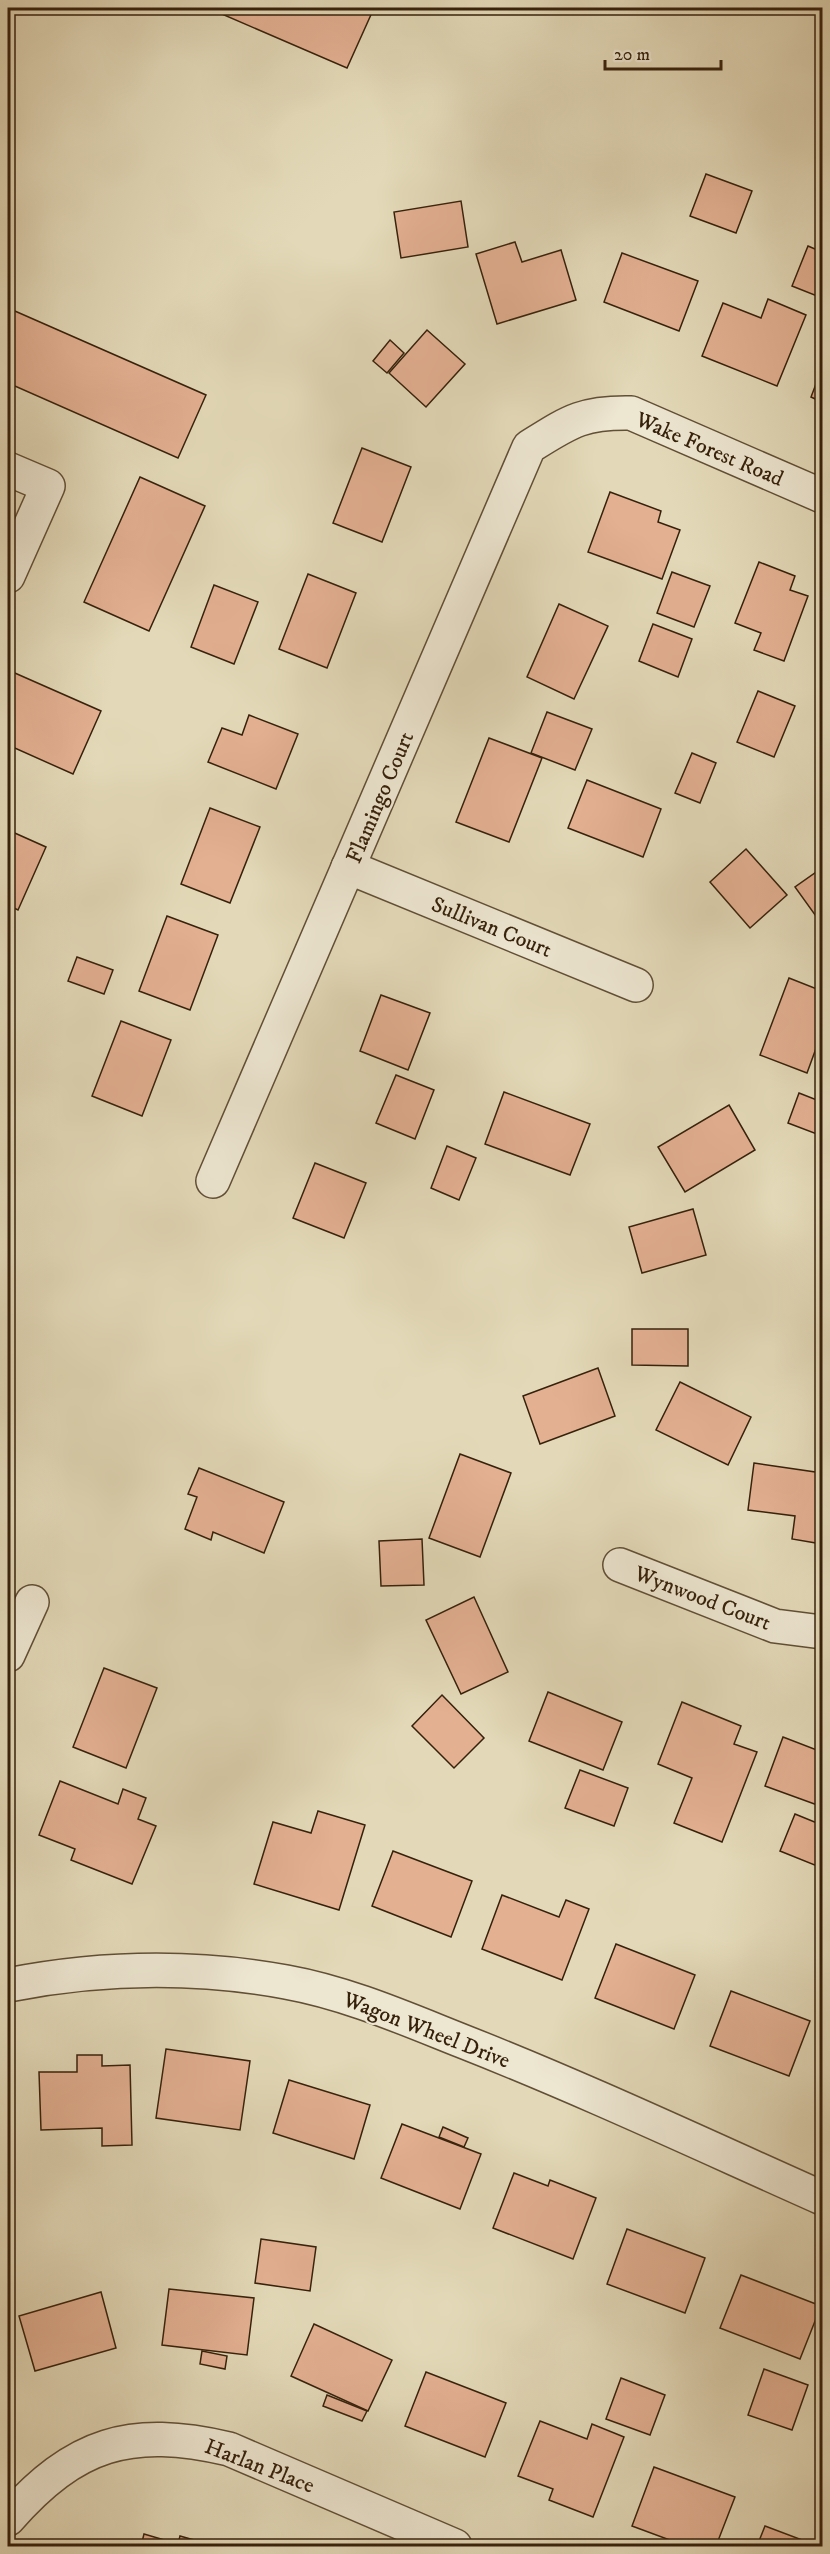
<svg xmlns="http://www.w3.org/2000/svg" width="830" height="2554" viewBox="0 0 830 2554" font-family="'IM FELL DW Pica',serif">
<rect width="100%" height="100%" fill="#e3d9b8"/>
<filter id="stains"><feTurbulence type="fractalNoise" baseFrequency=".00333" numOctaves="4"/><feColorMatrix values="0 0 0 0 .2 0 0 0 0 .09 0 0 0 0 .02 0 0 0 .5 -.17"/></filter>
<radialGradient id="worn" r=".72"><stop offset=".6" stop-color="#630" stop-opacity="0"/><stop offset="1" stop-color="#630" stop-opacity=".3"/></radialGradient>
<g fill="#e3b092" stroke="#36210b" stroke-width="1.5">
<polygon points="208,8 374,8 347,68"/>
<polygon points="706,174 752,191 736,233 690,216"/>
<polygon points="461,201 468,247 401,258 394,212"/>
<polygon points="515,242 522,262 561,250 576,300 497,324 476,254"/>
<polygon points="808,246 822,252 822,298 792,286"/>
<polygon points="622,253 698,281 679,331 604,302"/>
<polygon points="768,299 806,315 777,386 702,356 723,303 761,318"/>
<polygon points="8,308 206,395 178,458 8,383"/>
<polygon points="427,330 465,364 426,407 389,373"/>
<polygon points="390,340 404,353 387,373 373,361"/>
<polygon points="822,368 822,402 811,397"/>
<polygon points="362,448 411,467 382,542 333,523"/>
<polygon points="140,477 205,506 149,631 84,602"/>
<polygon points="610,492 661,511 658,522 680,530 662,579 588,552"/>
<polygon points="759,562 795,576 790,590 808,596 784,661 754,650 761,633 735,623"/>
<polygon points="672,572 710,586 694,627 657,613"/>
<polygon points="308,574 356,593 327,668 279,649"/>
<polygon points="214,585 258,602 234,664 191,647"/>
<polygon points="559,604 608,626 574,699 527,677"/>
<polygon points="653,624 692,639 678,677 639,661"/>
<polygon points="8,670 101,711 73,774 8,745"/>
<polygon points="758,691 795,706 774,757 737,742"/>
<polygon points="547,712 592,729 575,770 531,753"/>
<polygon points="249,715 298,734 276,789 208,762 222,728 242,735"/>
<polygon points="489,738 542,758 509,842 456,822"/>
<polygon points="692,753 716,763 700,803 675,793"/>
<polygon points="587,780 661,809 643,857 568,828"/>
<polygon points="210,808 260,827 230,903 181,884"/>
<polygon points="8,830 46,847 18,910 8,905"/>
<polygon points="746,849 787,895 750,928 710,882"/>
<polygon points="822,868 822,916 818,919 795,887"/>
<polygon points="167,916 218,935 190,1010 139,991"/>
<polygon points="77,957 113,970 104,994 68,981"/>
<polygon points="789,978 822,991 822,1032 807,1073 760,1055"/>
<polygon points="381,995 430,1013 408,1070 360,1051"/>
<polygon points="121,1021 171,1040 142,1116 92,1096"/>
<polygon points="396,1075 434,1090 415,1139 376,1123"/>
<polygon points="504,1092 590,1124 570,1175 485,1144"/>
<polygon points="799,1093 822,1102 822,1136 788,1123"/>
<polygon points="729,1105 755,1150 685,1192 658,1147"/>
<polygon points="447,1146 476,1158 459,1200 431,1188"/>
<polygon points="315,1163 366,1183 344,1238 293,1218"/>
<polygon points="693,1209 706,1255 642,1273 629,1227"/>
<polygon points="632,1329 688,1329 688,1366 632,1365"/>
<polygon points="598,1368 615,1416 540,1444 523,1396"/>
<polygon points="680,1382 751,1417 728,1465 656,1430"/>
<polygon points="460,1454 511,1473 480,1557 429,1538"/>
<polygon points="754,1463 822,1473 822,1544 792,1539 795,1516 748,1510"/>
<polygon points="199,1468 284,1502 264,1553 213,1532 211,1540 185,1529 197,1497 188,1494"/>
<polygon points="422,1539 424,1585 381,1586 379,1541"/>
<polygon points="474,1597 508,1672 461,1694 426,1620"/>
<polygon points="104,1668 157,1688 126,1768 73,1747"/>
<polygon points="548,1692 622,1722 603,1770 529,1741"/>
<polygon points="442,1695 484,1738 454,1768 412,1726"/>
<polygon points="682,1702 741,1726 734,1744 757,1752 722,1842 674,1823 692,1778 658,1764"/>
<polygon points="783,1737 822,1752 822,1799 820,1806 765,1786"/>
<polygon points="580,1770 628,1788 614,1826 565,1808"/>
<polygon points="60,1781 118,1804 123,1789 146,1798 138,1819 156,1826 132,1884 71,1860 75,1849 39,1835"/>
<polygon points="318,1811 365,1825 339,1910 254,1884 273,1822 311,1833"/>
<polygon points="795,1814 822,1825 822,1868 780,1851"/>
<polygon points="393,1851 472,1881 451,1937 372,1906"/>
<polygon points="502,1895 559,1917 566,1900 589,1909 562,1980 482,1949"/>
<polygon points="616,1944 695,1975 674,2029 595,1998"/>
<polygon points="731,1991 810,2021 789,2076 710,2046"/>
<polygon points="166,2049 250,2061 240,2130 156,2118"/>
<polygon points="77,2055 102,2055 102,2066 130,2065 132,2145 102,2146 102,2128 41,2130 39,2072 77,2072"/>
<polygon points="289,2080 370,2105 354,2159 273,2133"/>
<polygon points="402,2124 481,2154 460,2209 381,2178"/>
<polygon points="443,2127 468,2138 464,2147 439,2137"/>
<polygon points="514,2173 548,2186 550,2180 596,2198 573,2259 493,2228"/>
<polygon points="627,2229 705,2258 685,2313 607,2284"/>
<polygon points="261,2239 316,2247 310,2291 255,2283"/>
<polygon points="741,2275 821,2306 800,2359 720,2328"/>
<polygon points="169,2289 254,2298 247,2355 162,2345"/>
<polygon points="101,2292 116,2348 35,2371 19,2316"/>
<polygon points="314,2324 392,2360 368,2411 291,2376"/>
<polygon points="202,2351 227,2356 225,2369 200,2364"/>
<polygon points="764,2369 808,2385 792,2430 748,2415"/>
<polygon points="426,2372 506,2403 485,2457 405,2426"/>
<polygon points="621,2378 665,2395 650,2435 606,2419"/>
<polygon points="327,2395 367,2411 362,2421 323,2406"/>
<polygon points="540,2421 587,2439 592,2424 624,2437 593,2517 549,2500 553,2489 518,2476"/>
<polygon points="654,2467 735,2497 716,2546 686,2546 632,2526"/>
<polygon points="765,2526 818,2546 757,2546"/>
<polygon points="144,2534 178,2544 180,2536 215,2546 141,2546"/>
</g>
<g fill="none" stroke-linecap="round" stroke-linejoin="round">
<g stroke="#614f36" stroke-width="36">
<g id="minor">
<polyline points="8,469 48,486 8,576"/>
<polyline points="348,867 636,985"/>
<path d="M213,1181L529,447C569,422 582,412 631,413L822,496"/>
<polyline points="620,1565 775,1626 822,1632"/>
<polyline points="8,1655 32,1602"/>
<path d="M8,1985C100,1967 193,1965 286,1982C347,1993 404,2018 462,2041C584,2089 703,2145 822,2198"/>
<path d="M8,2519C75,2443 130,2426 229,2449L455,2546"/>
</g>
</g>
<use href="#minor" stroke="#ede6d1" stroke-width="33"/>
</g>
<g text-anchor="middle" stroke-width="4.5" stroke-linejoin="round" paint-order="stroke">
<g font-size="22" fill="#36210b" stroke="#ede6d1">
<text transform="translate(710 448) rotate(23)" y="8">Wake Forest Road</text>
<text transform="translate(379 797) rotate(-67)" y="8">Flamingo Court</text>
<text transform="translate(492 926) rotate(22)" y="8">Sullivan Court</text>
<text transform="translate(703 1597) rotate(21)" y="8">Wynwood Court</text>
<text transform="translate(427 2029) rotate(21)" y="8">Wagon Wheel Drive</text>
<text transform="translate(260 2465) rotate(21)" y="8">Harlan Place</text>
</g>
</g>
<rect width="830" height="2554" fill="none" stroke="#e3d9b8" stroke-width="30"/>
<rect x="9" y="9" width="812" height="2536" fill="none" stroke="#36210b" stroke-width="3"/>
<rect x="15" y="15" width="800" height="2524" fill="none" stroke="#36210b" stroke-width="1.5"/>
<path d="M605 60v9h116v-9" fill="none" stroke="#36210b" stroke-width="3"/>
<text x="614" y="60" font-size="18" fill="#36210b" stroke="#ede6d1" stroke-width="4.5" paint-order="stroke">20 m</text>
<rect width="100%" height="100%" filter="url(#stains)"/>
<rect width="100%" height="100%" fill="url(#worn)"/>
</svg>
